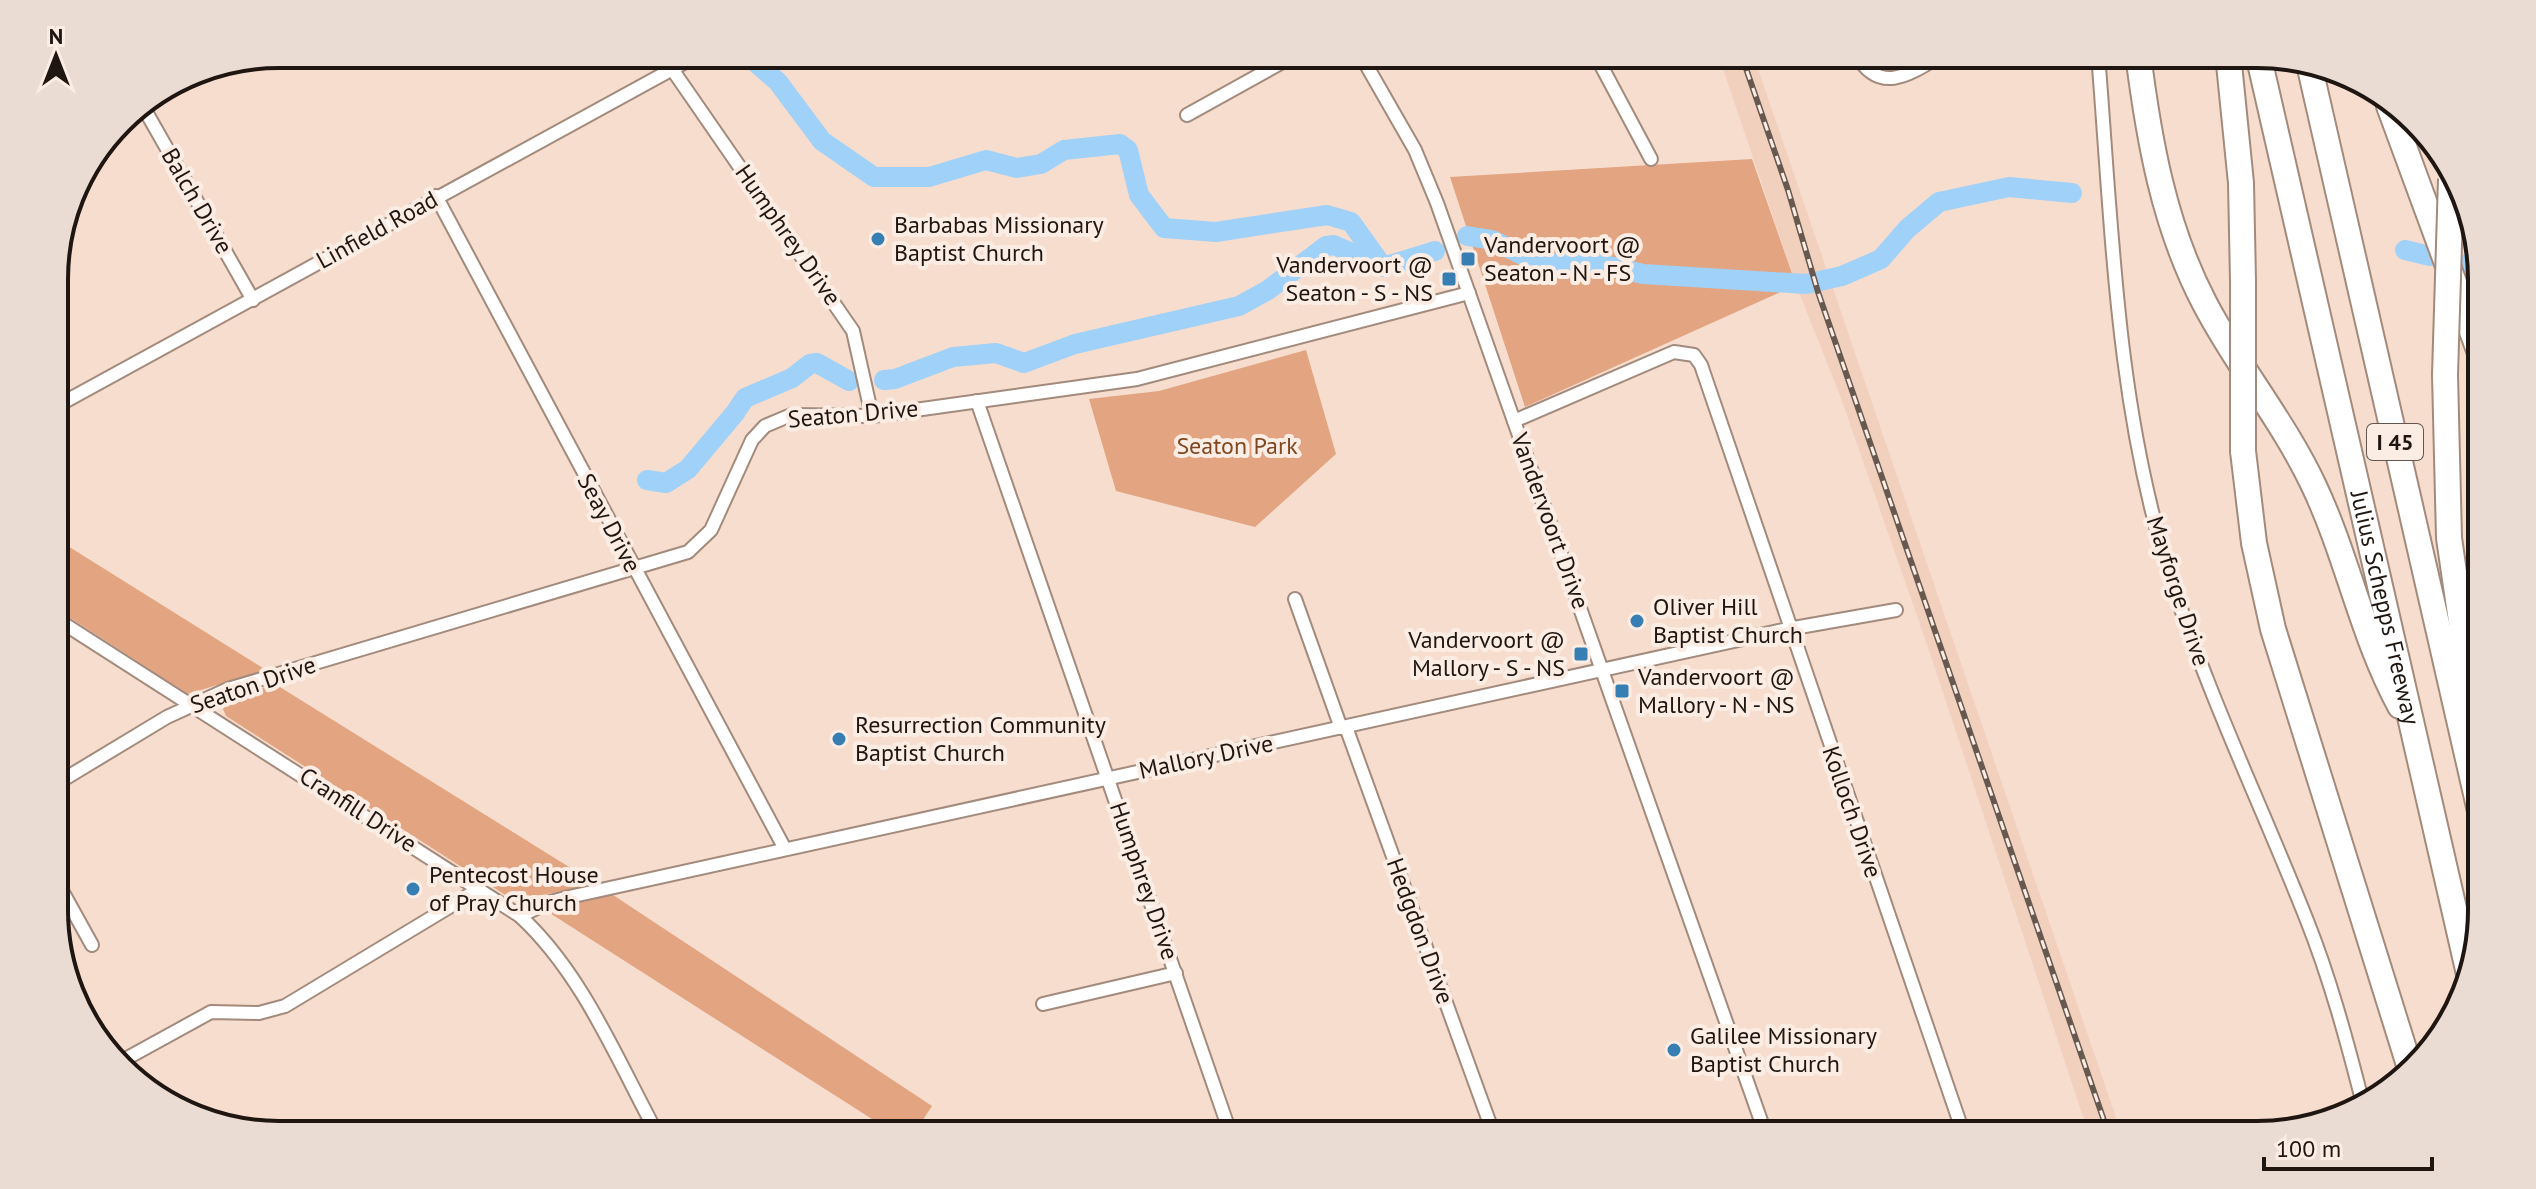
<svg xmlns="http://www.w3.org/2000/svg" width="2536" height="1189" viewBox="0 0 2536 1189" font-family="'PT Sans',sans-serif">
<rect width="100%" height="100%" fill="#f7ddce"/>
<polygon fill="#f1d0bd" points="1718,54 1753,54 2122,1135 2089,1135 1931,656 1841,398 1796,285"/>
<g fill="#e2a481">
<polygon points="1752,159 1796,285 1525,407 1450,177"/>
<polygon points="1306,350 1336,454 1255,527 1116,491 1089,399 1159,391"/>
<polygon points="55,538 266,670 188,694 55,608"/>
<polygon points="275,684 598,885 513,900 226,716 223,709 229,698"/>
<polygon points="610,893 932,1106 913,1135 897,1135 545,910"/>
</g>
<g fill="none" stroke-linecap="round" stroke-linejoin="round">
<g stroke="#a0d1f9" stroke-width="20">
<polyline points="746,54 778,82 822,141 874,177 929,177 986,160 1017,168 1041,164 1064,150 1120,144 1128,150 1139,195 1164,228 1216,232 1327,215 1351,222 1383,267 1435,251"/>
<polyline points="1467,236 1492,240 1541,264 1592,262 1643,274 1806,284 1842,276 1881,259 1907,229 1939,202 2009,187 2072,193"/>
<polyline points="2405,250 2430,256"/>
<polyline points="2467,264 2480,265"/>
<polyline points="884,380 895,379 953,357 996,353 1024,363 1075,344 1239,306 1268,290 1326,246 1334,245 1383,267"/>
<polyline points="647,480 666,483 688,469 735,413 745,398 792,378 810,364 817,363 849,381"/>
</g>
<g stroke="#a28a7c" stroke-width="16">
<g id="minor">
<polyline points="1360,54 1415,150 1437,203 1766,1135"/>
<polyline points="1595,54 1651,159"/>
<path d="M1856,54C1880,97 1912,73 1943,54"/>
<path d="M2098,54C2112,227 2116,402 2168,569C2205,689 2260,802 2306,918C2330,978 2347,1041 2363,1104"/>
<polyline points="672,69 853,331 872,416"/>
<polyline points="141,103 253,300"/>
<polyline points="1187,115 1297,54"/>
<polyline points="436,196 785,849"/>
<polyline points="977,401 1231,1135"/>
<polyline points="55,407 700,54"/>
<polyline points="1514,421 1674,352 1694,355 1701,365 1964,1135"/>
<polyline points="1295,599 1341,728"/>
<path d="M55,618L520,916C583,974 617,1060 658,1135"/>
<polyline points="1346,727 1494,1135"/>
<polyline points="56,784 167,717 228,689 688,552 711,530 752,440 765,426 791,415 872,416 1137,379 1469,293"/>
<polyline points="56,880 92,945"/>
<polyline points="520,916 547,903 569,897 1788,629 1896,610"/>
<polyline points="1043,1004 1176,973"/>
<polyline points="120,1062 211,1012 259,1013 285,1006 479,889"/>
</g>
</g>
<g stroke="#a28a7c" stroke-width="28">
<g id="motorway">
<path d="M2138,54C2149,141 2164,226 2205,304C2238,367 2284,422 2314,486C2348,558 2362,636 2400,706"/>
<polyline points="2228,54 2241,183 2243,281"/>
<path id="s1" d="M2258,54L2469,974"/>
<polyline points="2309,64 2482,820"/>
<polyline points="2389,106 2480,353"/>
<polyline points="2445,375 2449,538 2478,738"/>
<polyline points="2243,451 2254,543 2273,629 2409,1065"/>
</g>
</g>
<use href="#minor" stroke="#fff" stroke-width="12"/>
<use href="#motorway" stroke="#fff" stroke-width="24"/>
<g stroke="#675850" stroke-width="6">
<polyline id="rail" points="1741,54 1788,190 1818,292 2109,1135"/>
</g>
<use href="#rail" stroke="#fcede4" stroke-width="3" stroke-dasharray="9" stroke-linecap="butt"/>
<g stroke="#a28a7c" stroke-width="28" stroke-linecap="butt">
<g id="motorway-bridge">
<polyline points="2243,281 2243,451"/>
<polyline points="2445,375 2451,179"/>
</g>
</g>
<use href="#motorway-bridge" stroke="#fff" stroke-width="24"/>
</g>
<g fill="#377fb3" stroke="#fcede4" stroke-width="3">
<circle cx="878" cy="239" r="8"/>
<rect x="1460" y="251" width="16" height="16" rx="4"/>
<rect x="1441" y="271" width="16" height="16" rx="4"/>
<circle cx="1637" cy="621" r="8"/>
<rect x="1573" y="646" width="16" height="16" rx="4"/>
<rect x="1614" y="683" width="16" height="16" rx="4"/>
<circle cx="839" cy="739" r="8"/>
<circle cx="413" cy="889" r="8"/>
<circle cx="1674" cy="1050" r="8"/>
</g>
<g text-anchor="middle" stroke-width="8" stroke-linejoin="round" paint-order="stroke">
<rect fill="#fcede4" stroke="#615650" stroke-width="2" x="2367" y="424" width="56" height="36" rx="6"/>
<g font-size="22" font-weight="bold" fill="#1f1611">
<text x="2395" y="450">I 45</text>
</g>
<g font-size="24" fill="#1f1611" stroke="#fcede4">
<text transform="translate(197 201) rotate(60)" y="8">Balch Drive</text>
<text transform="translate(377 230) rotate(-29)" y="8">Linfield Road</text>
<text transform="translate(788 235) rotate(55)" y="8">Humphrey Drive</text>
<text transform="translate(853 414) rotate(-5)" y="8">Seaton Drive</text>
<text transform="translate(1550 521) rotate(70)" y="8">Vandervoort Drive</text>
<text transform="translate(609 523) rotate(62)" y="8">Seay Drive</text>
<text transform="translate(2178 591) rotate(72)" y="8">Mayforge Drive</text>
<text dy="8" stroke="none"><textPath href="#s1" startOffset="568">Julius Schepps Freeway</textPath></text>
<text transform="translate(253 685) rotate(-19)" y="8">Seaton Drive</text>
<text transform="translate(1206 757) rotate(-12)" y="8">Mallory Drive</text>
<text transform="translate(358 810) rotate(33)" y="8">Cranfill Drive</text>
<text transform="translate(1852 812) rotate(71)" y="8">Kolloch Drive</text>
<text transform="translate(1144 881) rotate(71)" y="8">Humphrey Drive</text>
<text transform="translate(1420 931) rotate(70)" y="8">Hedgdon Drive</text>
</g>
<g font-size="24" fill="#1f1611" stroke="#fcede4" text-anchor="start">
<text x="894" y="233">Barbabas Missionary<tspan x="894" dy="28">Baptist Church</tspan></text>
<text x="1484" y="253">Vandervoort @<tspan x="1484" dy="28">Seaton - N - FS</tspan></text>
<text x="1433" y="273" text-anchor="end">Vandervoort @<tspan x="1433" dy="28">Seaton - S - NS</tspan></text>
<text x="1653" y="615">Oliver Hill<tspan x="1653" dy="28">Baptist Church</tspan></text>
<text x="1565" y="648" text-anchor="end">Vandervoort @<tspan x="1565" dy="28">Mallory - S - NS</tspan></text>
<text x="1638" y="685">Vandervoort @<tspan x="1638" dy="28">Mallory - N - NS</tspan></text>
<text x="855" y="733">Resurrection Community<tspan x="855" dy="28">Baptist Church</tspan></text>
<text x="429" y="883">Pentecost House<tspan x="429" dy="28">of Pray Church</tspan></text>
<text x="1690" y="1044">Galilee Missionary<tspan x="1690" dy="28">Baptist Church</tspan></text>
</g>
<g font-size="24" fill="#804721" stroke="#fcede4">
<text x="1237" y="454">Seaton Park</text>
</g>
</g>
<path d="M0 0H2536V1189H0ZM279 68H2257A211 211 0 0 1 2468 279V910A211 211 0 0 1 2257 1121H279A211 211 0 0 1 68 910V279A211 211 0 0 1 279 68Z" fill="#eadcd3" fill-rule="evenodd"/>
<path fill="none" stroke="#1f1611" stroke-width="4" d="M279 68H2257A211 211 0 0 1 2468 279V910A211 211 0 0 1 2257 1121H279A211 211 0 0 1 68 910V279A211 211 0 0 1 279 68Z"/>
<g transform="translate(56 56)" stroke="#fcede4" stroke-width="6" paint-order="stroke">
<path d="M0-6L14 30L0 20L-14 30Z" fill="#1f1611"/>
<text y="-12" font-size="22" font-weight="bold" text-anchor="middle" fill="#1f1611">N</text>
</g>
<path d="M2264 1157v12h168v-12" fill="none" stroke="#1f1611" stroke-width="4"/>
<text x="2276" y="1157" font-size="24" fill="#1f1611" stroke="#fcede4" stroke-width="6" paint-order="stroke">100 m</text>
</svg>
